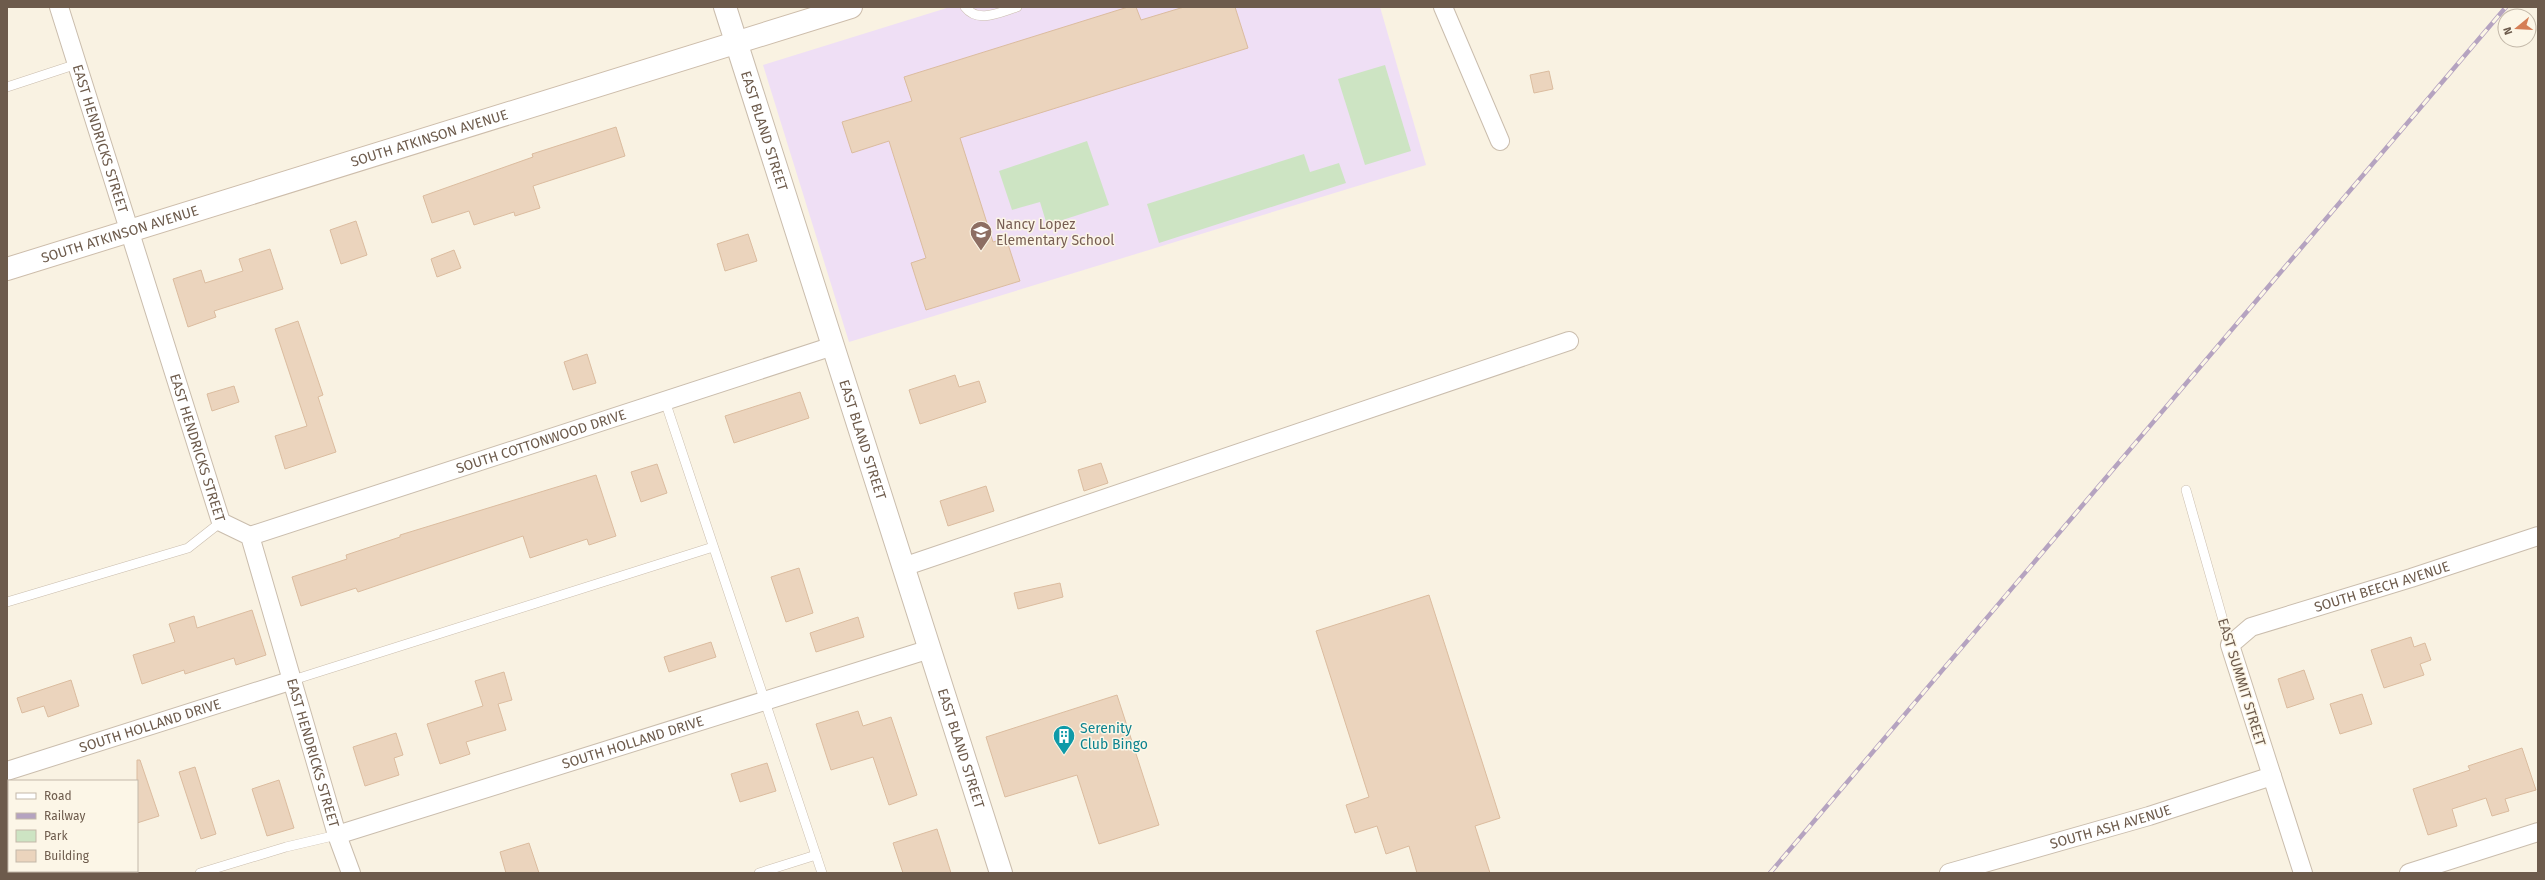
<svg xmlns="http://www.w3.org/2000/svg" width="2545" height="880" viewBox="0 0 2545 880" font-family="'Fira Sans',sans-serif">
<rect width="100%" height="100%" fill="#f9f2e2"/>
<polygon fill="#efdff5" points="950,7 1380,7 1426,165 849,342 763,65"/>
<g fill="#cde4c3">
<polygon points="1385,65 1411,151 1365,165 1338,79"/>
<polygon points="1087,141 1109,205 1047,225 1040,202 1012,210 999,171"/>
<polygon points="1304,154 1310,172 1339,163 1346,183 1159,243 1147,204"/>
</g>
<g fill="#ebd4bd" stroke="#dbbc9f">
<polygon points="1128,7 1136,7 1141,20 1184,7 1235,7 1248,48 960,138 993,242 1006,238 1020,281 926,310 911,263 926,258 889,141 852,153 842,122 912,101 904,77"/>
<polygon points="1549,71 1553,89 1534,93 1530,75"/>
<polygon points="616,127 625,156 533,186 540,208 515,216 514,212 474,225 469,211 432,223 423,196 533,157 532,154"/>
<polygon points="356,221 367,255 341,264 330,230"/>
<polygon points="748,234 757,261 725,271 717,244"/>
<polygon points="270,249 283,289 214,311 216,317 188,327 173,279 201,270 205,283 243,271 239,259"/>
<polygon points="454,250 461,268 437,277 431,259"/>
<polygon points="298,321 323,395 318,397 336,452 285,469 275,436 307,426 275,329"/>
<polygon points="587,354 596,383 573,390 564,362"/>
<polygon points="955,375 959,387 979,381 986,402 920,424 909,390"/>
<polygon points="234,386 239,402 212,411 207,394"/>
<polygon points="800,392 809,418 734,443 725,416"/>
<polygon points="1101,463 1108,483 1084,491 1078,470"/>
<polygon points="657,464 667,493 641,502 631,472"/>
<polygon points="596,475 616,536 589,545 587,539 530,558 523,536 358,592 356,588 301,606 292,577 347,559 346,555 400,537 400,535"/>
<polygon points="986,486 994,511 948,526 940,501"/>
<polygon points="799,568 813,613 786,622 771,577"/>
<polygon points="1060,583 1063,597 1018,609 1014,593"/>
<polygon points="1429,595 1500,818 1475,826 1490,873 1417,873 1409,846 1386,854 1377,826 1355,833 1346,805 1369,797 1316,631"/>
<polygon points="252,610 266,655 236,665 234,658 185,674 184,670 142,684 133,655 175,642 169,624 194,616 197,628"/>
<polygon points="858,617 864,637 816,652 810,633"/>
<polygon points="2411,637 2414,647 2425,643 2431,660 2420,664 2424,675 2384,688 2371,650"/>
<polygon points="711,642 716,657 669,672 664,657"/>
<polygon points="2304,670 2314,699 2287,708 2278,679"/>
<polygon points="504,672 512,700 498,704 506,730 466,742 470,754 440,764 427,724 483,706 475,681"/>
<polygon points="71,680 79,706 48,717 44,706 22,713 17,698"/>
<polygon points="2362,694 2372,724 2340,734 2330,704"/>
<polygon points="1117,695 1159,825 1099,844 1077,775 1005,797 986,737"/>
<polygon points="858,711 863,726 891,717 917,795 889,805 873,757 831,770 816,724"/>
<polygon points="396,733 403,755 394,758 399,775 365,786 353,747"/>
<polygon points="2522,748 2536,790 2505,799 2509,811 2492,816 2486,798 2452,809 2457,826 2428,835 2413,789 2470,770 2468,766"/>
<polygon points="137,760 140,760 159,816 137,823"/>
<polygon points="767,763 776,791 740,802 731,774"/>
<polygon points="195,767 216,834 201,839 179,772"/>
<polygon points="279,780 294,828 267,836 252,789"/>
<polygon points="937,829 951,873 903,873 893,843"/>
<polygon points="529,843 539,873 506,873 500,852"/>
</g>
<g fill="none" stroke-linecap="round" stroke-linejoin="round">
<g stroke="#cabdad" stroke-width="10">
<g id="service">
<path d="M965,7C978,24 1000,12 1017,7"/>
<polyline points="7,87 77,64"/>
<polyline points="665,401 822,873"/>
<polyline points="2186,490 2230,645"/>
<polyline points="7,602 188,548 221,522"/>
<polyline points="293,680 713,547"/>
<polyline points="200,873 286,847 337,835"/>
<polyline points="759,873 816,855"/>
</g>
</g>
<g stroke="#cabdad" stroke-width="20">
<g id="minor">
<path id="s1" d="M59,7L221,522L250,536L337,835L351,873"/>
<polyline points="1443,7 1500,141"/>
<path id="s2" d="M250,536L833,346"/>
<polyline points="903,567 1569,341"/>
<path id="s3" d="M7,771L293,680"/>
<path id="s4" d="M337,835L930,649"/>
<path id="s5" d="M1949,873L2149,816L2272,776"/>
<path id="s6" d="M2303,873L2230,645L2251,627L2411,578L2538,536"/>
<polyline points="2409,873 2538,832"/>
</g>
</g>
<g stroke="#cabdad" stroke-width="24">
<g id="tertiary">
<path id="s7" d="M725,7L1001,873"/>
</g>
</g>
<g stroke="#cdbdab" stroke-width="24">
<g id="secondary">
<path id="s8" d="M7,269L851,7"/>
</g>
</g>
<use href="#service" stroke="#fff" stroke-width="9"/>
<use href="#minor" stroke="#fff" stroke-width="18"/>
<use href="#tertiary" stroke="#fff" stroke-width="22"/>
<use href="#secondary" stroke="#fff" stroke-width="22"/>
<g stroke="#b5a3c0" stroke-width="4.5">
<polyline id="rail" points="1770,873 2506,7"/>
</g>
<use href="#rail" stroke="#fcf6e7" stroke-width="3" stroke-dasharray="9" stroke-linecap="butt"/>
</g>
<defs>
<g id="school-pin" transform="scale(1.15)"><path d="M0 17L-7.5 6A9.5 9.5 0 1 1 7.5 6Z" fill="#8d6e63" stroke="#fcf6e7"/><path d="M0-5L7-2L0 1L-7-2ZM-4 1L0 2.5L4 1V4Q0 6-4 4Z" fill="#fff"/></g>
<g id="building-pin" transform="scale(1.15)"><path d="M0 17L-7.5 6A9.5 9.5 0 1 1 7.5 6Z" fill="#0f9aa8" stroke="#fcf6e7"/><path d="M-4-6H4V6H1V3H-1V6H-4ZM-2.5-4.3h1.7v1.8h-1.7ZM.8-4.3h1.7v1.8H.8ZM-2.5-1h1.7V.8h-1.7ZM.8-1h1.7V.8H.8Z" fill="#fff"/></g>
</defs>
<g fill-rule="evenodd">
<use href="#school-pin" x="981" y="232"/>
<use href="#building-pin" x="1064" y="736"/>
</g>
<g text-anchor="middle" stroke-width="3" stroke-linejoin="round" paint-order="stroke">
<g font-size="14" fill="#6d5b4c" stroke="#fcf6e7">
<text dy="5" stroke="none"><textPath href="#s7" startOffset="130">EAST BLAND STREET</textPath></text>
<text dy="5" stroke="none"><textPath href="#s1" startOffset="138">EAST HENDRICKS STREET</textPath></text>
<text dy="5" stroke="none"><textPath href="#s8" startOffset="442">SOUTH ATKINSON AVENUE</textPath></text>
<text dy="5" stroke="none"><textPath href="#s8" startOffset="118">SOUTH ATKINSON AVENUE</textPath></text>
<text dy="5" stroke="none"><textPath href="#s7" startOffset="454">EAST BLAND STREET</textPath></text>
<text dy="5" stroke="none"><textPath href="#s2" startOffset="306">SOUTH COTTONWOOD DRIVE</textPath></text>
<text dy="5" stroke="none"><textPath href="#s1" startOffset="462">EAST HENDRICKS STREET</textPath></text>
<text dy="5" stroke="none"><textPath href="#s6" startOffset="404">SOUTH BEECH AVENUE</textPath></text>
<text transform="translate(2242 682) rotate(73)" y="5">EAST SUMMIT STREET</text>
<text dy="5" stroke="none"><textPath href="#s3" startOffset="150">SOUTH HOLLAND DRIVE</textPath></text>
<text dy="5" stroke="none"><textPath href="#s4" startOffset="310">SOUTH HOLLAND DRIVE</textPath></text>
<text dy="5" stroke="none"><textPath href="#s7" startOffset="778">EAST BLAND STREET</textPath></text>
<text dy="5" stroke="none"><textPath href="#s1" startOffset="798">EAST HENDRICKS STREET</textPath></text>
<text dy="5" stroke="none"><textPath href="#s5" startOffset="168">SOUTH ASH AVENUE</textPath></text>
</g>
<g font-size="14" fill="#785e54" stroke="#fcf6e7" text-anchor="start">
<text x="996" y="229">Nancy Lopez<tspan x="996" dy="16">Elementary School</tspan></text>
</g>
<g font-size="14" fill="#0d838f" stroke="#fcf6e7" text-anchor="start">
<text x="1080" y="733">Serenity<tspan x="1080" dy="16">Club Bingo</tspan></text>
</g>
</g>
<rect width="2545" height="880" fill="none" stroke="#6d5b4c" stroke-width="16"/>
<rect x="8" y="780" width="130" height="92" fill="#fcf6e7" stroke="#c3b8a9"/>
<rect x="16" y="793" width="20" height="6" fill="#ffffff" stroke="#c3b8a9"/>
<text x="44" y="800" font-size="12" fill="#6d5b4c">Road</text>
<rect x="16" y="813" width="20" height="6" fill="#b5a3c0" stroke="#c3b8a9"/>
<text x="44" y="820" font-size="12" fill="#6d5b4c">Railway</text>
<rect x="16" y="830" width="20" height="12" fill="#cde4c3" stroke="#c3b8a9"/>
<text x="44" y="840" font-size="12" fill="#6d5b4c">Park</text>
<rect x="16" y="850" width="20" height="12" fill="#ebd4bd" stroke="#c3b8a9"/>
<text x="44" y="860" font-size="12" fill="#6d5b4c">Building</text>
<g transform="translate(2517 28) rotate(252)"><circle r="19" fill="#fcf6e7" stroke="#c3b8a9"/>
<path d="M0-3L7 15L0 10L-7 15Z" fill="#d57e55"/>
<text y="-6" font-size="11" font-weight="bold" text-anchor="middle" fill="#6d5b4c">N</text>
</g>
</svg>
